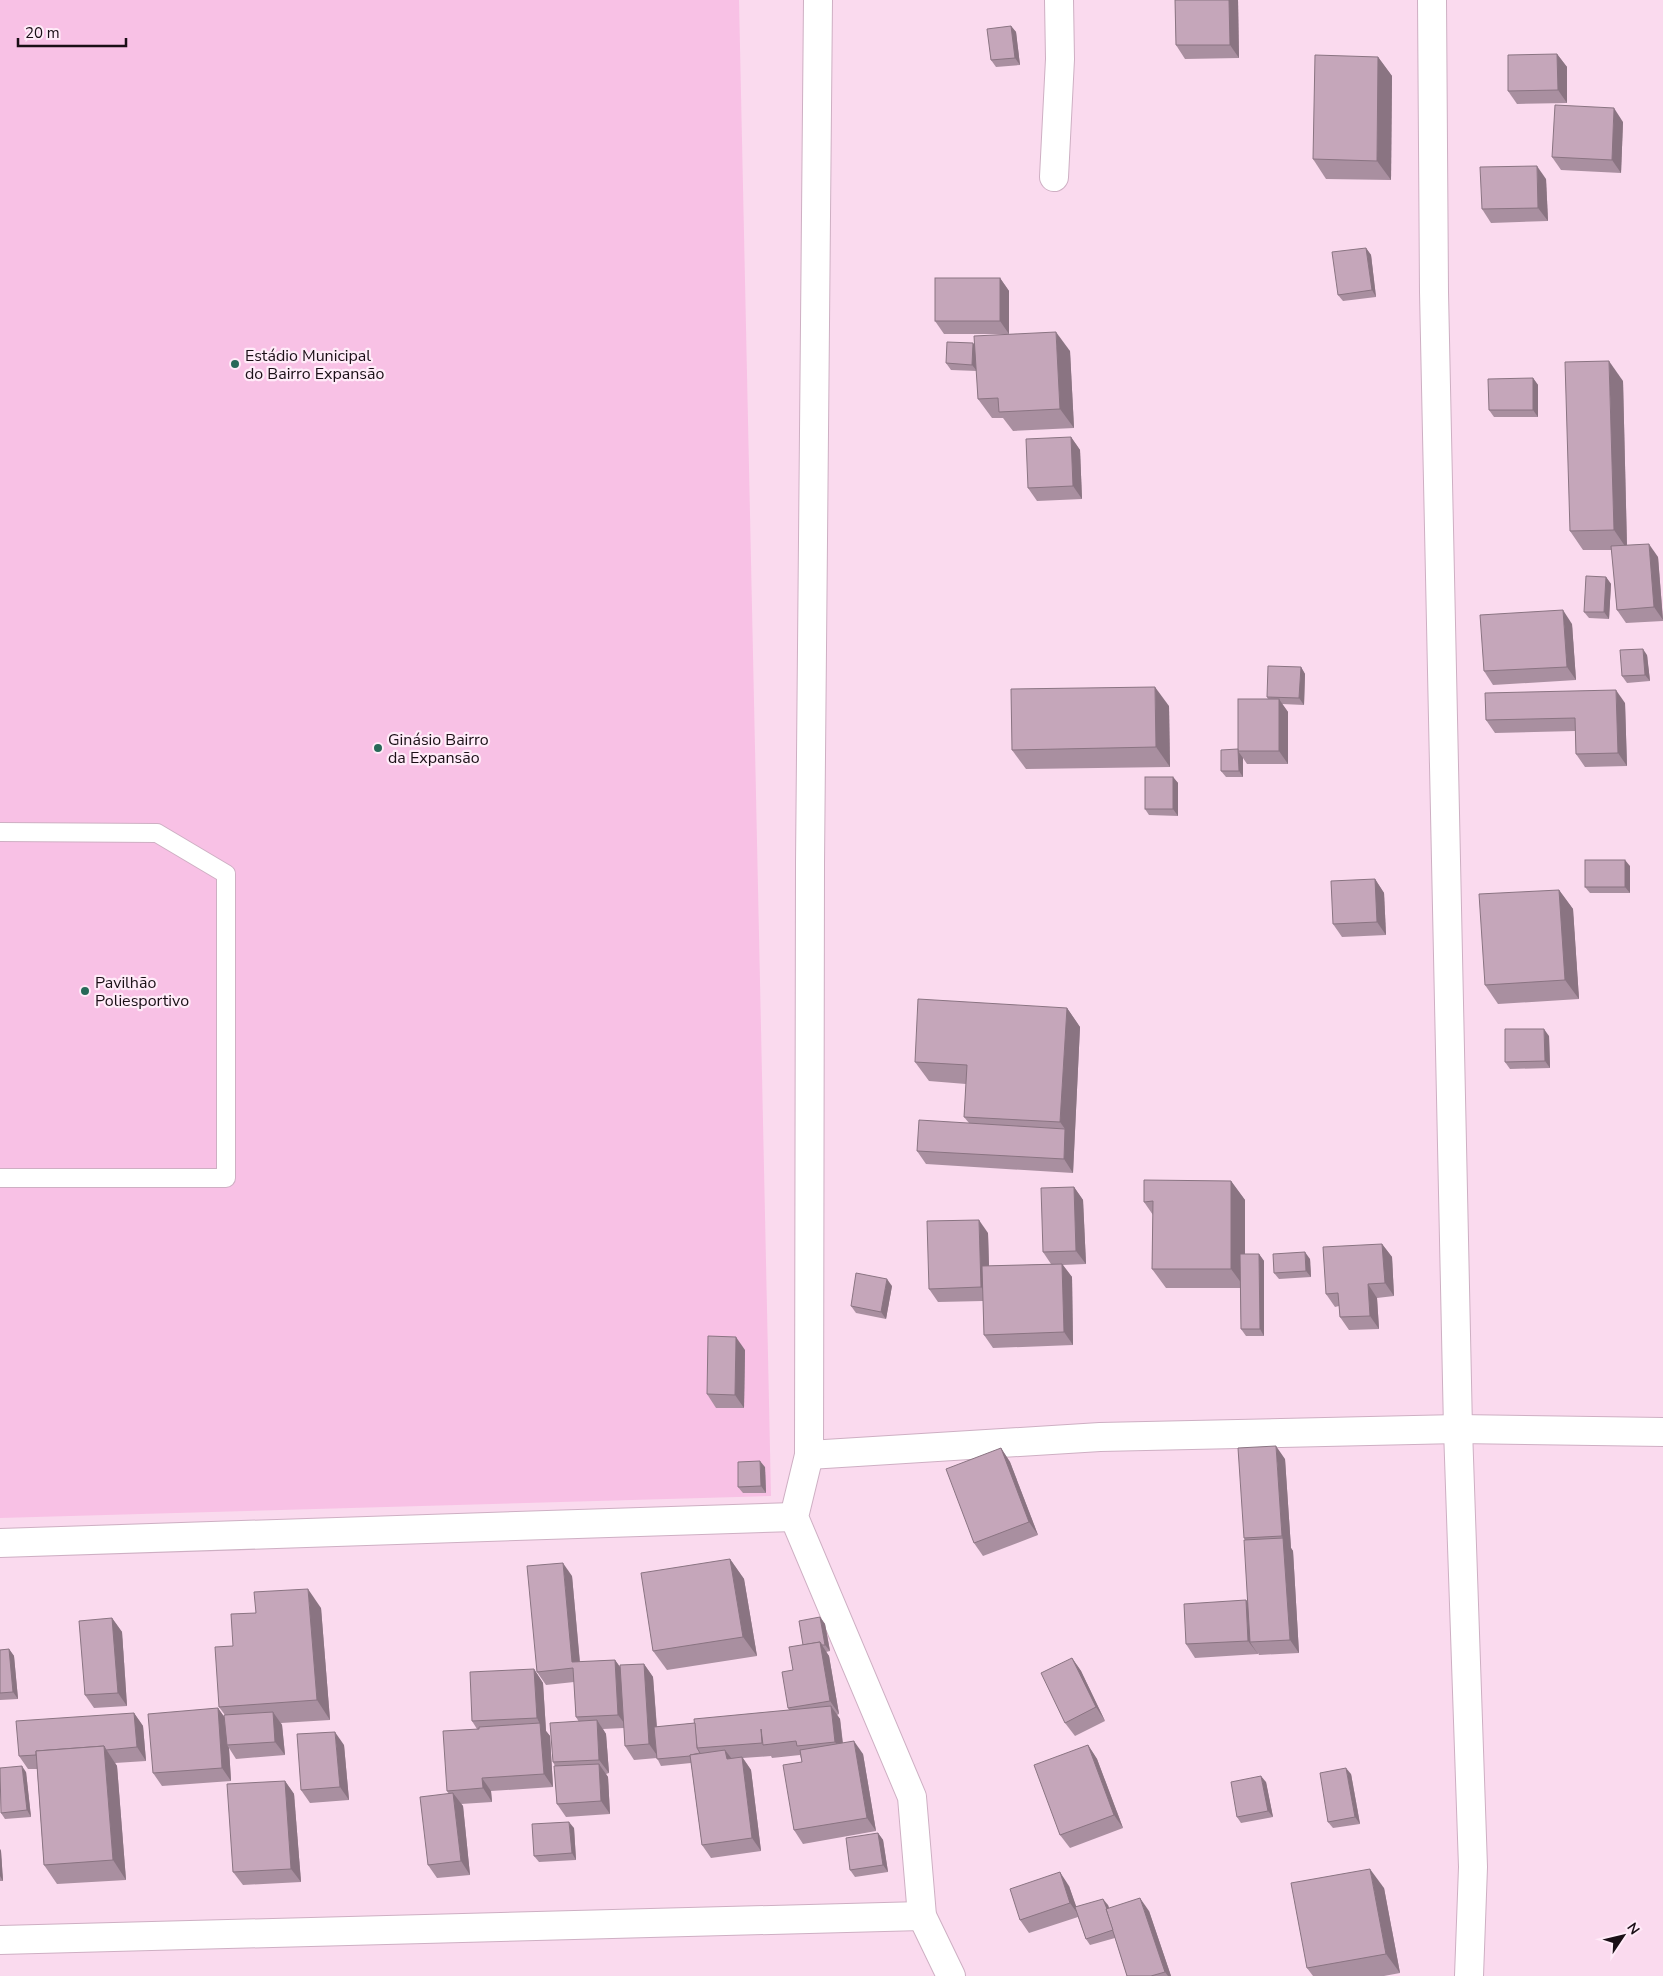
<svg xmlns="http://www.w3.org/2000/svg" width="1663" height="1976" viewBox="0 0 1663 1976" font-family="'Nunito Sans',sans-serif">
<rect width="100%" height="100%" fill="#fadaee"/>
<polygon fill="#f8c1e5" points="0,0 739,0 771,1496 0,1518"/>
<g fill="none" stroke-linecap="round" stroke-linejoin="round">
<g stroke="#ceafc3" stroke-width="20">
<polyline id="lane" points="0,832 157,833 226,874 226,1178 0,1178"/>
</g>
<g stroke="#ceafc3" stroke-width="30">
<g id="street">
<polyline points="818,0 810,864 809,1455 794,1517 912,1797 922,1916 951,1976"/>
<polyline points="1432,0 1434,292 1458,1429 1473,1867 1469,1976"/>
<polyline points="1054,177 1060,59 1059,0"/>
<polyline points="809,1455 1100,1437 1458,1429 1663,1432"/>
<polyline points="0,1543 794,1517"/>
<polyline points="0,1940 922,1916"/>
</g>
</g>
<use href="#lane" stroke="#fff" stroke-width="18"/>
<use href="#street" stroke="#fff" stroke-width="28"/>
</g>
<g fill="#a98fa0">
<polygon points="1175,0 1238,0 1239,58 1185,59 1176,45"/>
<polygon points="1011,26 1016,32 1020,65 996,67 991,60"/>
<polygon points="1557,54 1567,67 1567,103 1517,104 1508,91"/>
<polygon points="1378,57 1392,76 1391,180 1326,179 1313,159"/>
<polygon points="1623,122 1621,173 1561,170 1552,157"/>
<polygon points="1546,179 1548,221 1491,223 1482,209"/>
<polygon points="1366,248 1371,255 1376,297 1343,301 1338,295"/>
<polygon points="1000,278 1009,291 1009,334 1070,351 1074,428 1013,431 1003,418 992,418 978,399 977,371 951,370 946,363 975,346 1006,334 944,334 935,321"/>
<polygon points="1533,378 1538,385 1538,417 1494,417 1489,410"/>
<polygon points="1623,381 1627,545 1658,557 1663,621 1626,623 1617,610 1612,550 1583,550 1570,531"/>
<polygon points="1071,437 1080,450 1082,499 1037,501 1028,488"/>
<polygon points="1606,577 1611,584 1609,619 1589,618 1584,612"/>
<polygon points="1572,624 1576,680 1493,685 1484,671"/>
<polygon points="1647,655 1650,681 1627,683 1622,676"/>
<polygon points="1301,667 1305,674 1304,705 1282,704 1288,712 1288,764 1247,764 1243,758 1243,777 1226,777 1221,771 1238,749 1268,699 1267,697"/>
<polygon points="1625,703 1627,766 1585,767 1576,754 1575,731 1495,733 1486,720"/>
<polygon points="1169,706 1170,767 1026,769 1012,750"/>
<polygon points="1173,777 1178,783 1178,816 1149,815 1145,809"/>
<polygon points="1630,866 1630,893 1590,893 1585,887"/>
<polygon points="1375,879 1384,893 1386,935 1342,937 1333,924"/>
<polygon points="1559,890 1573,909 1579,999 1498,1004 1485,985"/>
<polygon points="1067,1008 1080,1027 1073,1173 926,1164 917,1151 969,1123 964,1117 966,1084 929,1081 915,1062"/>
<polygon points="1549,1036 1550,1068 1510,1069 1505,1062"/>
<polygon points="1231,1181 1245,1200 1245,1254 1259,1254 1264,1261 1264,1336 1246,1336 1241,1329 1240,1288 1166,1288 1152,1269 1153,1215 1144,1202"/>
<polygon points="1074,1187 1083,1200 1086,1264 1063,1265 1072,1277 1073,1345 993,1348 984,1335 983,1301 938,1302 929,1289 988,1233 989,1266 1051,1264 1043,1252"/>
<polygon points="1382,1244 1392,1257 1394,1296 1377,1298 1379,1329 1349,1330 1340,1317 1339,1306 1335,1307 1326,1294"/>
<polygon points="1310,1259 1311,1277 1279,1279 1274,1273"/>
<polygon points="892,1286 886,1319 856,1313 851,1306"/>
<polygon points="745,1350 744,1408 716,1408 707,1394"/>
<polygon points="1001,1448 1010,1462 1038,1535 983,1556 974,1543"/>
<polygon points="1285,1459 1291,1548 1293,1551 1299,1653 1259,1655 1258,1653 1258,1654 1195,1658 1186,1644 1246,1600 1248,1603 1245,1540 1244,1538"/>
<polygon points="765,1467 766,1493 743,1493 738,1487"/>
<polygon points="730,1559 744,1579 757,1656 667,1670 653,1651"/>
<polygon points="572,1576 580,1662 615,1660 620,1667 644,1664 653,1677 657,1727 695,1723 789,1710 788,1708 793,1670 803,1645 820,1617 825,1624 830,1651 826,1652 829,1656 839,1714 837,1715 840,1719 843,1743 863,1754 876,1831 803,1844 794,1830 802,1762 800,1755 772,1758 771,1756 743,1758 751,1770 761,1851 711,1858 702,1845 691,1763 661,1766 657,1758 634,1760 625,1746 624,1728 603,1729 606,1734 609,1773 606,1774 608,1777 610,1814 566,1817 557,1804 555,1766 553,1762 579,1722 576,1717 574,1682 546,1685 537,1672"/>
<polygon points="321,1608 330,1720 281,1723 282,1725 285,1755 236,1759 229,1748 231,1781 162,1786 153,1773 218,1708 225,1718 225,1715 219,1707 233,1646"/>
<polygon points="112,1618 122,1632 127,1706 94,1708 85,1695"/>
<polygon points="9,1649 14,1656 18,1699 0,1700 0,1650"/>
<polygon points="1072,1658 1081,1671 1105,1721 1075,1736 1065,1723"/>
<polygon points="534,1669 543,1683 546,1731 550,1736 553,1787 491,1791 492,1802 461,1804 463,1806 470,1875 437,1878 428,1865 449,1794 447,1791 477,1729 472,1721"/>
<polygon points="134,1713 143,1726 146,1761 115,1763 117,1766 126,1880 57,1884 44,1865 37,1769 28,1769 19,1756"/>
<polygon points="344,1745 349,1800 310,1803 301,1790"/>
<polygon points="1088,1745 1097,1759 1123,1828 1070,1848 1060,1835"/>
<polygon points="26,1772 31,1817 5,1819 1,1813"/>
<polygon points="1351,1774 1360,1824 1333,1828 1328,1822"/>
<polygon points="285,1781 294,1794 301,1882 243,1885 233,1872"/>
<polygon points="1266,1782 1273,1817 1241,1823 1237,1817"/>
<polygon points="574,1828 576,1860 539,1862 534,1856"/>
<polygon points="878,1833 883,1840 888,1872 855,1877 850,1870"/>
<polygon points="0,1849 1,1851 3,1881 0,1881"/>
<polygon points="1069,1886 1076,1907 1108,1905 1109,1908 1149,1911 1171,1976 1127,1976 1115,1938 1090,1945 1086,1939 1078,1917 1029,1933 1020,1920"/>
<polygon points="1384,1888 1400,1973 1384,1976 1313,1976 1307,1968"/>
</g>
<g fill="#8a7482">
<polygon points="1229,0 1238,0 1239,58 1230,45"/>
<polygon points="1011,26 1016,32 1020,65 1015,58"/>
<polygon points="1557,54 1567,67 1567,103 1558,90"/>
<polygon points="1378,57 1392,76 1391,180 1377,161"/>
<polygon points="1614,108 1623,122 1621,173 1612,160"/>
<polygon points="1537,166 1546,179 1548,221 1538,208"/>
<polygon points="1366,248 1371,255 1376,297 1372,290"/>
<polygon points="1000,278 1009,291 1009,334 1000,321"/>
<polygon points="1056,332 1070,351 1074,428 1060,409"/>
<polygon points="973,343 978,350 977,371 972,365"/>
<polygon points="1609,361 1623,381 1627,549 1614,530"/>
<polygon points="1533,378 1538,385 1538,417 1533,410"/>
<polygon points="1071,437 1080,450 1082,499 1073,486"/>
<polygon points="1649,544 1658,557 1663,620 1654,607"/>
<polygon points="1606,577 1611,584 1609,619 1604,612"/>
<polygon points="1563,610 1572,624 1576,680 1567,667"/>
<polygon points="1643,649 1647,655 1650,681 1645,675"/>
<polygon points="1301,667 1305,674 1304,705 1299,698"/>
<polygon points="1155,687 1169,706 1170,767 1156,747"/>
<polygon points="1616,690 1625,703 1627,766 1618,753"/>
<polygon points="1279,699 1288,712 1288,764 1279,751"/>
<polygon points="1238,751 1243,758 1243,777 1239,771"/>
<polygon points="1173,777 1178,783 1178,816 1173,809"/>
<polygon points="1625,860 1630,866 1630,893 1625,887"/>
<polygon points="1375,879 1384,893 1386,935 1377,922"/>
<polygon points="1559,890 1573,909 1579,999 1565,980"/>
<polygon points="1067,1008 1080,1027 1073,1173 1064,1159 1065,1129 1060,1122"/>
<polygon points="1544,1029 1549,1036 1550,1068 1545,1061"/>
<polygon points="1231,1181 1245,1200 1245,1288 1231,1269"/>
<polygon points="1074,1187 1083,1200 1086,1264 1076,1251"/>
<polygon points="979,1220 988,1233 990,1300 981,1287"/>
<polygon points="1382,1244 1392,1257 1394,1296 1385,1283"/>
<polygon points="1305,1252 1310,1259 1311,1277 1306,1271"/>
<polygon points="1259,1254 1264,1261 1264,1336 1260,1329"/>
<polygon points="1062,1264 1072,1277 1073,1345 1064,1332"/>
<polygon points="887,1279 892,1286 886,1319 881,1312"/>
<polygon points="1368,1284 1377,1298 1379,1329 1370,1316"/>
<polygon points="736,1337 745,1350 744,1408 735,1395"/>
<polygon points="1276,1446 1285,1459 1291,1548 1293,1551 1299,1653 1290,1640 1283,1539 1282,1536"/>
<polygon points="1001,1448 1010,1462 1038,1535 1029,1522"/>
<polygon points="760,1461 765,1467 766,1493 761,1486"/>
<polygon points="730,1559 744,1579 757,1656 743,1637"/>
<polygon points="563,1563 572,1576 581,1676 572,1662"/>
<polygon points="308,1589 321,1608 330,1720 317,1700"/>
<polygon points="1246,1600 1255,1614 1250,1642 1258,1654 1248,1641"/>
<polygon points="820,1617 825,1624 830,1651 825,1645"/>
<polygon points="112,1618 122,1632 127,1706 118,1693"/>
<polygon points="820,1642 829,1656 839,1714 830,1701"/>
<polygon points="9,1649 14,1656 18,1699 13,1692"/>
<polygon points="1072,1658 1081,1671 1105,1721 1096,1707"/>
<polygon points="615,1660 625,1674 628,1728 618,1715"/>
<polygon points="644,1664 653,1677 659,1758 649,1744"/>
<polygon points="534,1669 543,1683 546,1731 550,1736 553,1787 544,1774 540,1724 537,1718"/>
<polygon points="831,1706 840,1719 844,1756 835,1742"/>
<polygon points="218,1708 227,1721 227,1745 229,1748 231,1781 222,1768"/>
<polygon points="273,1712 282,1725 285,1755 275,1742"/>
<polygon points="134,1713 143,1726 146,1761 137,1747"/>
<polygon points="597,1720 606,1734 609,1773 599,1760"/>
<polygon points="335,1732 344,1745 349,1800 340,1787"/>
<polygon points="854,1741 863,1754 876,1831 867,1818"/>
<polygon points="1088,1745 1097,1759 1123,1828 1114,1815"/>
<polygon points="104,1746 117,1766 126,1880 113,1860"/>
<polygon points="725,1750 735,1763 727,1759"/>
<polygon points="742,1757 751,1770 761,1851 752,1838"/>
<polygon points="599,1764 608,1777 610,1814 601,1801"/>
<polygon points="22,1766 26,1772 31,1817 27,1810"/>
<polygon points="1346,1768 1351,1774 1360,1824 1355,1817"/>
<polygon points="1261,1776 1266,1782 1273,1817 1268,1811"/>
<polygon points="482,1778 491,1791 492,1802 483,1788"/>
<polygon points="285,1781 294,1794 301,1882 291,1869"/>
<polygon points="453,1793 463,1806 470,1875 461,1861"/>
<polygon points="569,1822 574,1828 576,1860 572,1853"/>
<polygon points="878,1833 883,1840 888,1872 883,1865"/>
<polygon points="0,1849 1,1851 3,1881 0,1876"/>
<polygon points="1370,1869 1384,1888 1400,1973 1386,1954"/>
<polygon points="1060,1872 1069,1886 1080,1917 1070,1903"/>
<polygon points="1140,1898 1149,1911 1171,1976 1168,1976 1165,1972"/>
<polygon points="1103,1899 1108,1905 1118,1937 1114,1930"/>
</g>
<g fill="#c5a6ba" stroke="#8a7482">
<polygon points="1175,0 1229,0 1230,45 1176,45"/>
<polygon points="1011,26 1015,58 991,60 987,29"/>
<polygon points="1557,54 1558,90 1508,91 1508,55"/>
<polygon points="1315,55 1378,57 1377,161 1313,159"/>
<polygon points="1555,105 1614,108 1612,160 1552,157"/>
<polygon points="1537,166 1538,208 1482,209 1480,167"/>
<polygon points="1366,248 1372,290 1338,295 1332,252"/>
<rect x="935" y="278" width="65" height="43"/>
<polygon points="1056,332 1060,409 999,412 998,398 978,399 974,336"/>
<polygon points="947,342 973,343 972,365 946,363"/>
<polygon points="1609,361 1614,530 1570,531 1565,362"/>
<polygon points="1533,378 1533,410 1489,410 1488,379"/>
<polygon points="1071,437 1073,486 1028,488 1026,439"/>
<polygon points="1649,544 1654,607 1617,610 1611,546"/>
<polygon points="1586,576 1606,577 1604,612 1584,612"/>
<polygon points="1563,610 1567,667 1484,671 1480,615"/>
<polygon points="1643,649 1645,675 1622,676 1620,650"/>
<polygon points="1268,666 1301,667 1299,698 1267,697"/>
<polygon points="1155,687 1156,747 1012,750 1011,689"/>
<polygon points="1616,690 1618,753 1576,754 1575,718 1486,720 1485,693"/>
<rect x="1238" y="699" width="41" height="52"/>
<polygon points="1238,749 1239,771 1221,771 1221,750"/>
<rect x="1145" y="777" width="28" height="32"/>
<rect x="1585" y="860" width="40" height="27"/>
<polygon points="1375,879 1377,922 1333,924 1331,881"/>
<polygon points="1559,890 1565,980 1485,985 1479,894"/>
<polygon points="918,999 1067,1008 1060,1122 964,1117 967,1065 915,1062"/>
<polygon points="1505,1029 1544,1029 1545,1061 1505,1062"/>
<polygon points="919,1120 1065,1129 1064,1159 917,1151"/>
<polygon points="1144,1180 1231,1181 1231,1269 1152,1269 1153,1201 1144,1202"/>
<polygon points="1074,1187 1076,1251 1043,1252 1041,1188"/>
<polygon points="979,1220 981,1287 929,1289 927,1221"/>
<polygon points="1382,1244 1385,1283 1368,1284 1370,1316 1340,1317 1338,1293 1326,1294 1323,1247"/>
<polygon points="1305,1252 1306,1271 1274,1273 1273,1254"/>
<polygon points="1240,1254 1259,1254 1260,1329 1241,1329"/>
<polygon points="1062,1264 1064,1332 984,1335 982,1266"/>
<polygon points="856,1273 887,1279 881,1312 851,1306"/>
<polygon points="708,1336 736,1337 735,1395 707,1394"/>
<polygon points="1276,1446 1282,1536 1244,1538 1238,1448"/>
<polygon points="1001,1448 1029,1522 974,1543 946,1469"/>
<polygon points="760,1461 761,1486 738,1487 738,1462"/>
<polygon points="1283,1538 1290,1640 1250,1642 1244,1540"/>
<polygon points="730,1559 743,1637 653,1651 641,1573"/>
<polygon points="563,1563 572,1662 615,1660 618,1715 576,1717 573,1668 537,1672 527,1566"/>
<polygon points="308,1589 317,1700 219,1707 215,1647 233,1646 231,1614 256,1613 254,1592"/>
<polygon points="1246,1600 1248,1641 1186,1644 1184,1604"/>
<polygon points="820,1617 825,1645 822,1645 820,1642 803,1645 799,1621"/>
<polygon points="112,1618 118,1693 85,1695 79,1621"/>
<polygon points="820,1642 830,1701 788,1708 782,1672 793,1670 789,1647"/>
<polygon points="9,1649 13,1692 0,1693 0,1650"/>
<polygon points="1072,1658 1096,1707 1065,1723 1041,1673"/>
<polygon points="644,1664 649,1744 625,1746 620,1665"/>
<polygon points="534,1669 537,1718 472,1721 470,1672"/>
<polygon points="831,1706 835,1742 797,1746 796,1741 763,1745 761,1729 762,1743 697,1748 694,1719"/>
<polygon points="218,1708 222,1768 153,1773 148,1714"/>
<polygon points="273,1712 275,1742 227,1745 224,1715"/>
<polygon points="134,1713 137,1747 106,1750 104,1746 36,1751 36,1755 19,1756 16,1721"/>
<polygon points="597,1720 599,1760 553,1762 550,1723"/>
<polygon points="540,1723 544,1774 482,1778 483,1788 447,1791 443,1731 479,1729 479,1727"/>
<polygon points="695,1723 697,1748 700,1753 690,1755 690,1756 657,1759 654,1727"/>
<polygon points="335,1732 340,1787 301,1790 297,1734"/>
<polygon points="854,1741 867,1818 794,1830 783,1765 802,1762 800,1750"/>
<polygon points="1088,1745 1114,1815 1060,1835 1034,1765"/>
<polygon points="104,1746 113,1860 44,1865 36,1751"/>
<polygon points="725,1750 727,1759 742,1757 752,1838 702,1845 690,1755"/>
<polygon points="599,1764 601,1801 557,1804 554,1766"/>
<polygon points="22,1766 27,1810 1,1813 0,1768"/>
<polygon points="1346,1768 1355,1817 1328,1822 1320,1773"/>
<polygon points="1261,1776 1268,1811 1237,1817 1231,1782"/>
<polygon points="285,1781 291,1869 233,1872 227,1784"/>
<polygon points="453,1793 461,1861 428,1865 420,1797"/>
<polygon points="569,1822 572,1853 534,1856 532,1824"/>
<polygon points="878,1833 883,1865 850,1870 846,1838"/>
<polygon points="1370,1869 1386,1954 1307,1968 1291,1883"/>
<polygon points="1060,1872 1070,1903 1020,1920 1010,1889"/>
<polygon points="1140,1898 1165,1972 1151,1976 1127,1976 1106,1909"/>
<polygon points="1103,1899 1107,1909 1106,1909 1113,1930 1086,1939 1075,1907"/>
</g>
<g fill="#276958" stroke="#ffebf8" stroke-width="2">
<circle cx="235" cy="364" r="5"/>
<circle cx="378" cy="748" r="5"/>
<circle cx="85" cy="991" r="5"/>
</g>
<g text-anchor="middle" stroke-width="4.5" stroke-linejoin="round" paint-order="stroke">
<g font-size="16" fill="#1a0f16" stroke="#ffebf8" text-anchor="start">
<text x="245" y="361">Estádio Municipal<tspan x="245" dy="18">do Bairro Expansão</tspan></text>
<text x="388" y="745">Ginásio Bairro<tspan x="388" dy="18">da Expansão</tspan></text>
<text x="95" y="988">Pavilhão<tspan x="95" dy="18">Poliesportivo</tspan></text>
</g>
</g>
<g transform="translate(1623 1936) rotate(55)" stroke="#ffebf8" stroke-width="4" paint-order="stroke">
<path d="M0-4L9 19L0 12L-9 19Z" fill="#1a0f16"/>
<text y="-8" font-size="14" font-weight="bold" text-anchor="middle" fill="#1a0f16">N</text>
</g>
<path d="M18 38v8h108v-8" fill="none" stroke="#1a0f16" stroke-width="2.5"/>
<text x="25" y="38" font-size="15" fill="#1a0f16" stroke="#ffebf8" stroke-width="4" paint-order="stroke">20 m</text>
</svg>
